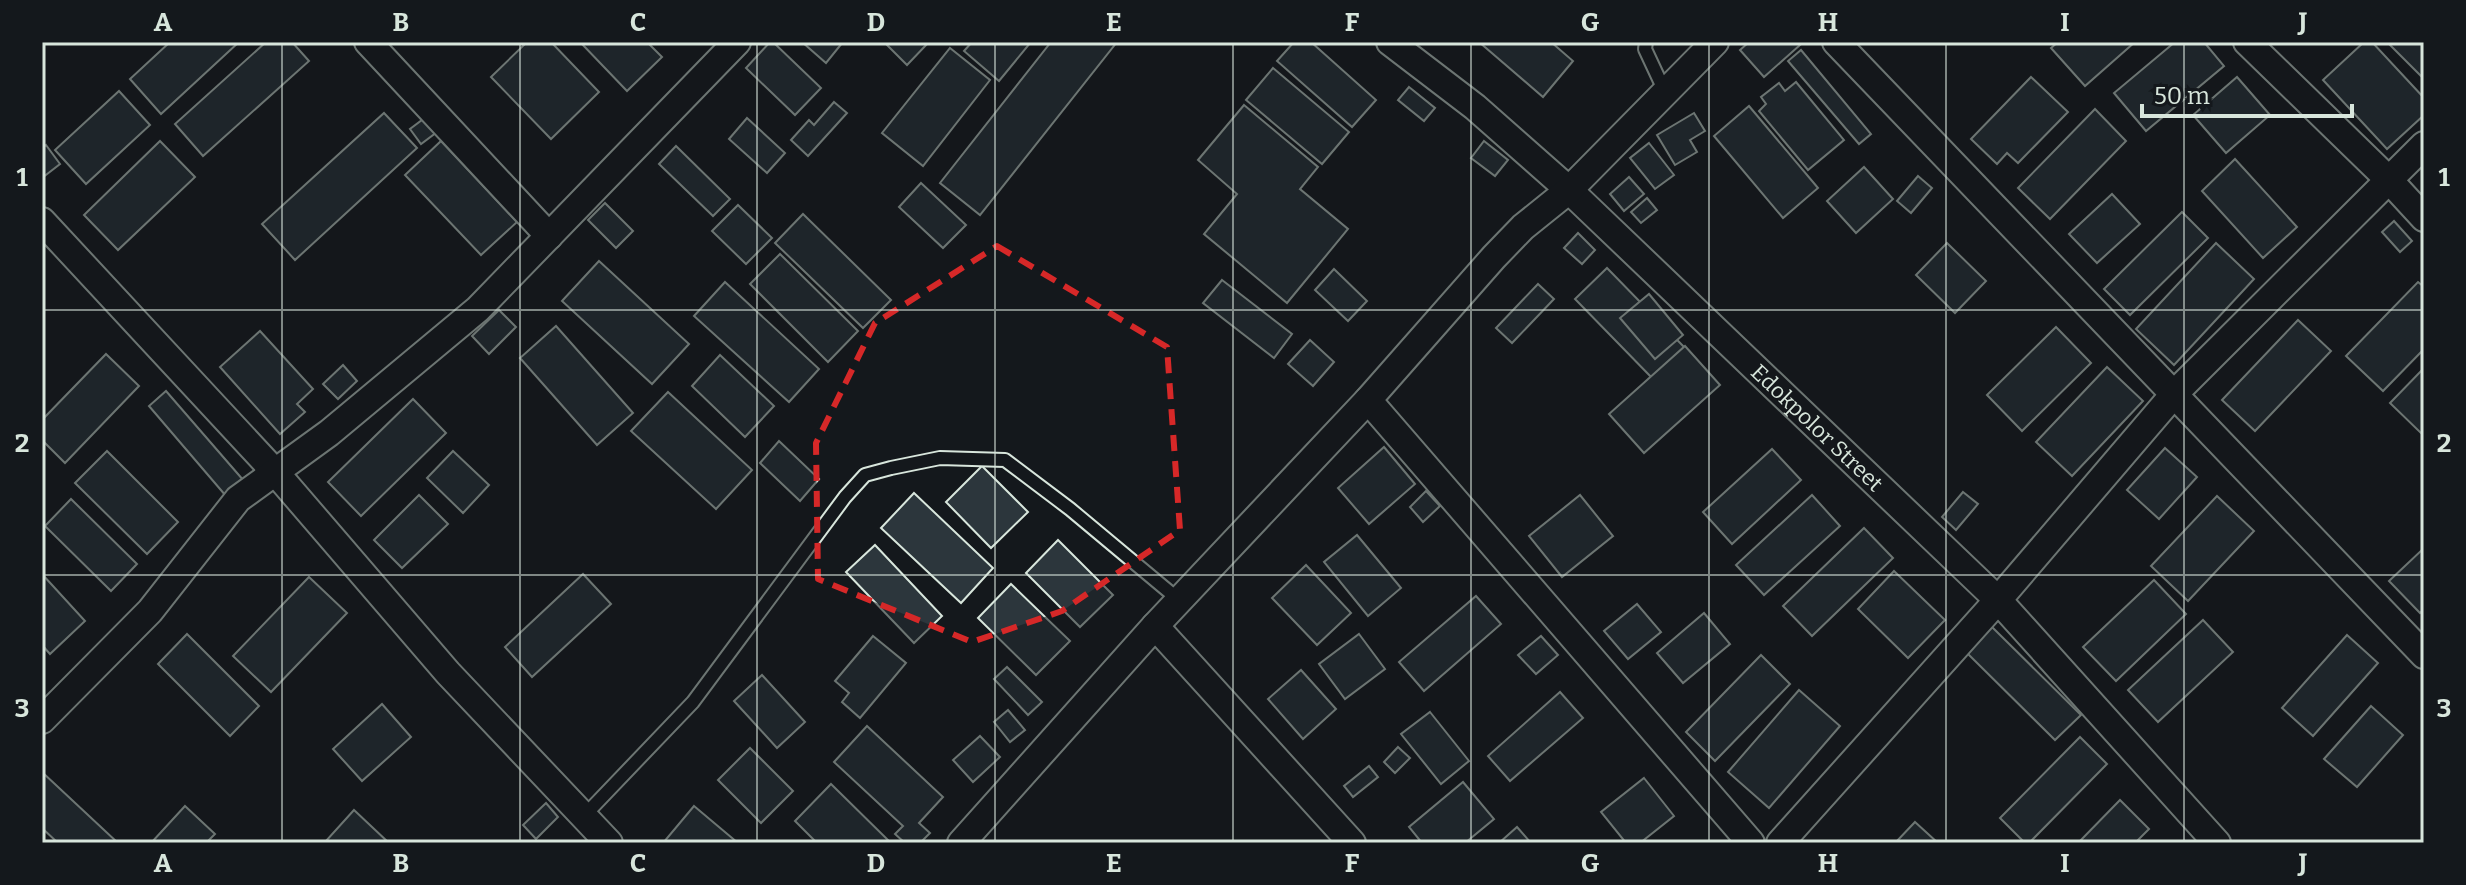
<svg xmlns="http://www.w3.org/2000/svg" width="2466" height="885" viewBox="0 0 2466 885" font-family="Bitter,serif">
<rect width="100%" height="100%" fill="#14181c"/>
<g fill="#2c363c" stroke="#d8e6dc" stroke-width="2">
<polygon points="170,42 239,42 161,114 130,79"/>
<polygon points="266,42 292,42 309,61 203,156 175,124"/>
<polygon points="527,42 551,42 599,92 551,139 491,77"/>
<polygon points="580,42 647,42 662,57 627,91"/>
<polygon points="770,42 773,42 821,88 795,115 746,68"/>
<polygon points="802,42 843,42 826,63"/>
<polygon points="884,42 929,42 907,65"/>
<polygon points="972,42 1031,42 999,81 964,51"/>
<polygon points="1051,42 1117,42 980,215 940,183"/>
<polygon points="1294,42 1311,42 1376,100 1352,127 1277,61"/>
<polygon points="1479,42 1551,42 1573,61 1543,97"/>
<polygon points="1749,42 1797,42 1800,45 1764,77 1740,50"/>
<polygon points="2058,42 2135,42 2085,86 2051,48"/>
<polygon points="2175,42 2204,42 2224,66 2146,131 2114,93"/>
<polygon points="2364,42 2372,42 2424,98 2424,115 2387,149 2323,80"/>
<polygon points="2387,42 2424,42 2424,79"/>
<polygon points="950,48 990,80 923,166 882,133"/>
<polygon points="1801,50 1871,134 1859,144 1788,61"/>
<polygon points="1273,68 1349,132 1322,164 1246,100"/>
<polygon points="2031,77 2068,112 2018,163 2007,153 1997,164 1971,139"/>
<polygon points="2237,77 2270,115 2226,153 2193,115"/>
<polygon points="1796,82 1844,140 1808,170 1759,111 1766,104 1761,97 1779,83 1785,91"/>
<polygon points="1409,87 1435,108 1424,121 1398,100"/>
<polygon points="119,91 150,125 86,184 55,150"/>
<polygon points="834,102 847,113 808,156 791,140 809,120 814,125"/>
<polygon points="1244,105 1318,167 1300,189 1348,229 1287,303 1204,234 1237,194 1198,160"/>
<polygon points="1749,106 1818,188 1783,218 1714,136"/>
<polygon points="2095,109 2126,141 2050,219 2018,188"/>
<polygon points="384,113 417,148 295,260 262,224"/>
<polygon points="1694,113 1705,131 1690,140 1697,152 1675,165 1657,135"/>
<polygon points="426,117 437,132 421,144 410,129"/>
<polygon points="747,118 785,153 767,173 729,139"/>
<polygon points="160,141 195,177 118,250 84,215"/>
<polygon points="441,141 517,222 481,255 405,175"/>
<polygon points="1484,141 1508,160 1495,176 1471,158"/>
<polygon points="1649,143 1674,175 1655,189 1630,158"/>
<polygon points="46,145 60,164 42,178 42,148"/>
<polygon points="676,146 730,199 713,216 659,164"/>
<polygon points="2235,159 2297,227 2263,258 2202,191"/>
<polygon points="1864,167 1893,199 1856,233 1827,201"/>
<polygon points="1918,176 1932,188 1911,213 1897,201"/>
<polygon points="1629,177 1644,194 1624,211 1610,194"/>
<polygon points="921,183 966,225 943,248 899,207"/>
<polygon points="2112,194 2140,224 2097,263 2069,234"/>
<polygon points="1647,198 1657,210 1641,223 1631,212"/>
<polygon points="605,203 633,231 616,248 588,220"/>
<polygon points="738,205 772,238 746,264 712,231"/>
<polygon points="2182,212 2208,238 2130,315 2104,289"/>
<polygon points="803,214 891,300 863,328 775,243"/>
<polygon points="2394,221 2412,241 2400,252 2382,232"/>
<polygon points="1578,233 1595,250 1582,264 1564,248"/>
<polygon points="1947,243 1986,281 1955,313 1916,275"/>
<polygon points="2216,243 2254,279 2174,365 2136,329"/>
<polygon points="780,254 858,331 828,362 750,284"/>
<polygon points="599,261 689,344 652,384 562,301"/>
<polygon points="1607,268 1687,350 1655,381 1575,299"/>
<polygon points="1334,269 1367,301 1348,321 1315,290"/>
<polygon points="1222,280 1292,334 1274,358 1203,303"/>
<polygon points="725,282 819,369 789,402 694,316"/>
<polygon points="2418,282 2424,287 2424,349 2383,391 2346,356"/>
<polygon points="1538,284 1554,299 1512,343 1496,328"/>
<polygon points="1649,294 1683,335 1655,359 1620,318"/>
<polygon points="499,310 516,327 489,354 472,336"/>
<polygon points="2298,320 2331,351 2255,431 2222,400"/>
<polygon points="556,326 633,413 597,445 520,358"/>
<polygon points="2056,327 2091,363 2022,431 1987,395"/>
<polygon points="260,331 313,389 297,404 305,412 280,434 220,367"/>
<polygon points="1310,340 1334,362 1313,386 1288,364"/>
<polygon points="1685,346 1720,385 1644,453 1609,414"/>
<polygon points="106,354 139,386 65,463 42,440 42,420"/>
<polygon points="720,355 774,406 745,437 692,386"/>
<polygon points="343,365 357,381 338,399 323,384"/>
<polygon points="2107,367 2143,401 2072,476 2036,442"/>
<polygon points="2424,368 2424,436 2390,403"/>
<polygon points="166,391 244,481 226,496 149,406"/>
<polygon points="668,392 752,470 716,509 631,431"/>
<polygon points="413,399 446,433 361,516 328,482"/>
<polygon points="779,441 819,479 800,501 760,463"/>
<polygon points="1384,447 1415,484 1369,524 1338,488"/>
<polygon points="2165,448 2197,477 2159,519 2127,490"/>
<polygon points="1772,449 1801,480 1732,544 1703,512"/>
<polygon points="107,451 178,522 147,554 75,483"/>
<polygon points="453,451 489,485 463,513 427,478"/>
<polygon points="982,466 1028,512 991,548 946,502"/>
<polygon points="1426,491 1440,506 1423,522 1410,507"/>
<polygon points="1963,492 1978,504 1956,530 1942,517"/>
<polygon points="914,493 993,568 961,603 881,528"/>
<polygon points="419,495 448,524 402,568 374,540"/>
<polygon points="1580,495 1613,536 1562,577 1529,536"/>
<polygon points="1812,495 1840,526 1764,595 1736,565"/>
<polygon points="2217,496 2254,531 2188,601 2151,566"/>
<polygon points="71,499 137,564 111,591 45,526"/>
<polygon points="1864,528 1893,558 1812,636 1783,606"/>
<polygon points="1357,535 1401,588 1368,616 1324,562"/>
<polygon points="1058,540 1113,595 1080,627 1026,573"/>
<polygon points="875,545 942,616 914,643 846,572"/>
<polygon points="2424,548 2424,609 2420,613 2389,581"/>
<polygon points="1306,565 1351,613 1317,645 1272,598"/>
<polygon points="1894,571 1945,620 1908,658 1858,609"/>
<polygon points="42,574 85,621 50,654 42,645"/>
<polygon points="583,574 611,604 532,677 505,647"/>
<polygon points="309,577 347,613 271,692 233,656"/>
<polygon points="2154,580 2186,614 2116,681 2083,647"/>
<polygon points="1011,584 1070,641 1036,675 978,618"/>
<polygon points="1476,596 1501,624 1424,691 1399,662"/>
<polygon points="1637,604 1661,632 1628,659 1604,631"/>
<polygon points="1704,613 1730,644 1683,683 1657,653"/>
<polygon points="2203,620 2233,652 2158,722 2128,690"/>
<polygon points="1992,627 2081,715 2055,740 1966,652"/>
<polygon points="187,634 259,706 230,736 158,664"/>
<polygon points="1359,634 1385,669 1345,699 1319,664"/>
<polygon points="2347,635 2378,663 2313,736 2282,708"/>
<polygon points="873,636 906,663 860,718 842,702 849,693 835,681"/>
<polygon points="1541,636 1558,655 1536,674 1518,655"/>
<polygon points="1761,655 1790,684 1715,761 1686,732"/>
<polygon points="1007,667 1042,702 1028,715 994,679"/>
<polygon points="1301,670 1336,709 1303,739 1268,699"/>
<polygon points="762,675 805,722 777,748 734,701"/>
<polygon points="1799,690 1840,726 1769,808 1728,772"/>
<polygon points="1560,692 1583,718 1510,781 1488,756"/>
<polygon points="382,704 411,737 362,781 333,749"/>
<polygon points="2371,706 2403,735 2357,787 2324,759"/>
<polygon points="1008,710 1025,730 1010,742 994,722"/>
<polygon points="1430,712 1469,761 1441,784 1401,734"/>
<polygon points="867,726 943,797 919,823 930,833 920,843 905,843 895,834 903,826 834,762"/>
<polygon points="980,736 1000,757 973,782 953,760"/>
<polygon points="2080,737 2107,764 2029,843 2025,843 2000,818"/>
<polygon points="1398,747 1410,758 1395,773 1384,762"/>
<polygon points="750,748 793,791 761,823 718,780"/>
<polygon points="1369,766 1378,777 1353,797 1344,786"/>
<polygon points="42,772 118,843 58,843 42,828"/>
<polygon points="1644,778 1674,816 1640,843 1626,843 1601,812"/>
<polygon points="1463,782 1494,819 1465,843 1422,843 1409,827"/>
<polygon points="831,784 891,843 817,843 795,821"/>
<polygon points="2120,800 2149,829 2135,843 2078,843"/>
<polygon points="546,803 558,817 536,839 523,825"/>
<polygon points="185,806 215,834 206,843 151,843"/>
<polygon points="694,806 738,843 663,843"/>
<polygon points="354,810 389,843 325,842"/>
<polygon points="1915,822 1938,843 1895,843"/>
<polygon points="1517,827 1531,843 1499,843"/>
</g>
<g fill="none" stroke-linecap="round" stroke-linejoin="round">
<g stroke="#d8e6dc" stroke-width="16">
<g id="service">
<polyline points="1646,42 1645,49 1666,94"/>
<polyline points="584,816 693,702 845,497 865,475 891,468 940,458 1005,460 1070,509 1179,600"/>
</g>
</g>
<g stroke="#d8e6dc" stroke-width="30">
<g id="minor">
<polyline points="368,42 549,236"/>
<path id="s1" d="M1390,42L1475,107L1569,190L1998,600L2217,843"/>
<polyline points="1836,42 2424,655"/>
<polyline points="2247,42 2389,180 2424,218"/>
<polyline points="42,221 276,473 448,673 609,843"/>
<polyline points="1368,400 1751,843"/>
<polyline points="1155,626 1352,843"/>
<polyline points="42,720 150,611 238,499 329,433 478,309 737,42"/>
<polyline points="961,843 1155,626 1368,400 1494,257 1523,227 1569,190 1715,42"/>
<polyline points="1780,843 1998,600 2175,393 2424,145"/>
</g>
</g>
<use href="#service" stroke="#14181c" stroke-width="12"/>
<use href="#minor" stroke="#14181c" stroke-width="26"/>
</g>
<path d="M0 0H2466V885H0ZM997,246L1167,347L1180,530L1062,611L972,642L818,579L816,443L875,323Z" fill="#14181c" fill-opacity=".55" fill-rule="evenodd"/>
<path fill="none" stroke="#d62828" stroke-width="6" stroke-dasharray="16 10" stroke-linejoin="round" d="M997,246L1167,347L1180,530L1062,611L972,642L818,579L816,443L875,323Z"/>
<path fill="none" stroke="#d8e6dc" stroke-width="2" stroke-opacity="0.55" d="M282,42V843M520,42V843M757,42V843M995,42V843M1233,42V843M1471,42V843M1709,42V843M1946,42V843M2184,42V843M42,310H2424M42,575H2424"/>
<g text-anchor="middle" stroke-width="6" stroke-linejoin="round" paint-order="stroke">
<g font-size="22" fill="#d8e6dc" stroke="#14181c">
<text dy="8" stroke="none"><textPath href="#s1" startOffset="576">Edokpolor Street</textPath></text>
</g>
</g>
<rect width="2466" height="885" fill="none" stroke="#14181c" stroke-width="88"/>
<path d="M2142 104v12h210v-12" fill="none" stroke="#d8e6dc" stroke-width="4"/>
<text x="2154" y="104" font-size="24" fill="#d8e6dc" stroke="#14181c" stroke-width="6" paint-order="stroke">50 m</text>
<rect x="44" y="44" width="2378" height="797" fill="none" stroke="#d8e6dc" stroke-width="3"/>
<g font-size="26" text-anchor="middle" font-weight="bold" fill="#d8e6dc">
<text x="163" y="31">A</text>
<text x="401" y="31">B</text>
<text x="638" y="31">C</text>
<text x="876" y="31">D</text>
<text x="1114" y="31">E</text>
<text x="1352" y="31">F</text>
<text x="1590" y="31">G</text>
<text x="1828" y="31">H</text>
<text x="2065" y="31">I</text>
<text x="2303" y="31">J</text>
<text x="22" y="186">1</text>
<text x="2444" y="186">1</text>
<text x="22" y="452">2</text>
<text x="2444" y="452">2</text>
<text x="22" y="717">3</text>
<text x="2444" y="717">3</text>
<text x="163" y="872">A</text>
<text x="401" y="872">B</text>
<text x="638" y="872">C</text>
<text x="876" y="872">D</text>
<text x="1114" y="872">E</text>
<text x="1352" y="872">F</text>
<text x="1590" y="872">G</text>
<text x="1828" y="872">H</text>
<text x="2065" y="872">I</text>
<text x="2303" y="872">J</text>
</g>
</svg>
